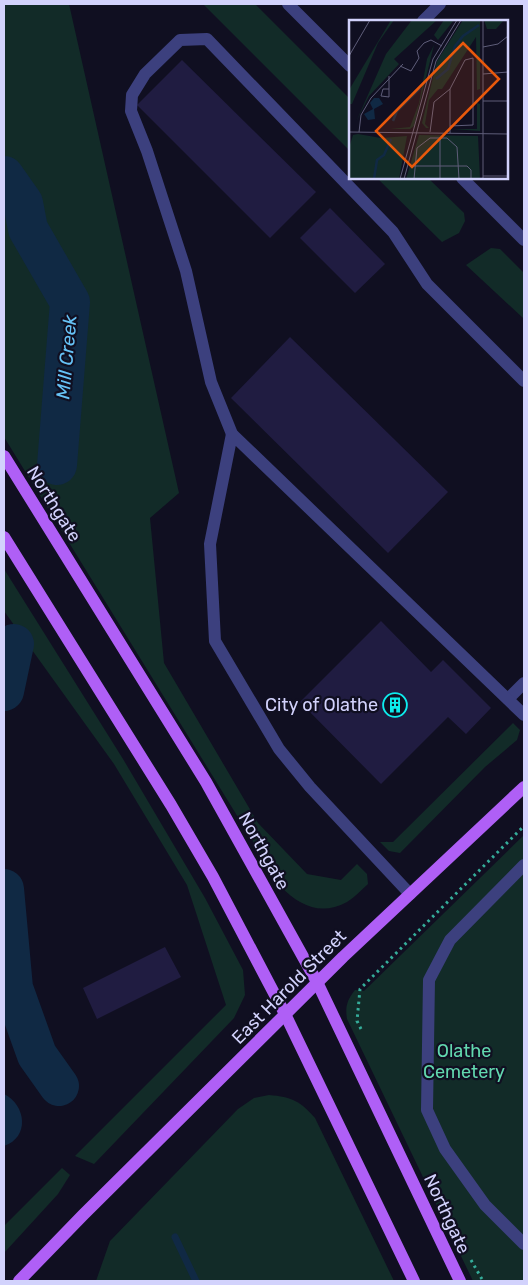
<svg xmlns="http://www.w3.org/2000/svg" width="528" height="1285" viewBox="0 0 528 1285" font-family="Rubik,sans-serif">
<rect width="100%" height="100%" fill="#100f21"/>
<g fill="#122b28">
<path d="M4,4H69L179,493L150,518L164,663L258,823L307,874L341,880L357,864L367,874L368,884C361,890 355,897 347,902C321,916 300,906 281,887L4,437Z"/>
<polygon points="203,4 255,4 350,99 350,151"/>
<polygon points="377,178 428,178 464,213 465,221 459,233 442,242"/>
<polygon points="491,248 500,249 524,273 524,317 523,318 466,265"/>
<polygon points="4,569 123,759 205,898 243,970 245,995 234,1018 94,1164 75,1156 226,1005 187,885 114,764 4,611"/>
<polygon points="513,723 520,730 517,740 485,767 400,853 389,851 380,842 393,842"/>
<path d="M524,835V1281H473L347,1019C345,1007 347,1000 355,990L364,991Z"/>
<path d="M269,1095C292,1097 300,1101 315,1118L394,1281H96L110,1241L238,1109L254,1098Z"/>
<polygon points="62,1168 70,1175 58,1194 4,1253 4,1226"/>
</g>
<path fill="#102944" d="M4,1094C26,1105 30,1137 4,1146Z"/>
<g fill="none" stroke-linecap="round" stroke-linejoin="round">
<polyline stroke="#102944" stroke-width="7" points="175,1237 196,1281"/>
<g stroke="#102944" stroke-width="40">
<polyline points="4,176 23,203 28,229 70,302 57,465"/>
<polyline points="4,691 14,644"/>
<polyline points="4,889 13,988 37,1055 59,1086"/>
</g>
</g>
<g fill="#201c41">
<polygon points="182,60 316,192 270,238 137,105"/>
<polygon points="330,208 385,264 355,293 300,238"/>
<polygon points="290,337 448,492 388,553 231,398"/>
<polygon points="381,621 431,672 443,660 491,708 466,734 448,717 381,784 300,702"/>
<polygon points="165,947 181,977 97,1019 83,988"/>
</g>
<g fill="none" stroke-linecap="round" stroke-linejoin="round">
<g stroke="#35ad9a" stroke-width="3" stroke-dasharray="2.5 4" stroke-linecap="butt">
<polyline points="361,1029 357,1021 360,989 524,826"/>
<polyline points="471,1260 483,1281"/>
</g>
<g stroke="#3c407e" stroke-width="12">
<polyline points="288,4 350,66"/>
<polyline points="423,21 440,4"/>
<polyline points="462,178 524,240"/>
<polyline points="232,434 211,382 186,271 147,151 131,111 132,95 145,74 180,40 207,39 393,232 427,284 524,381"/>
<polyline points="508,699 524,683"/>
<polyline points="524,865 450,940 429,980 427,1110 445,1149 485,1205 524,1244"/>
<polyline points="410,894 310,787 279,749 215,641 210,544 232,434 524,715"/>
</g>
<g stroke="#af5ff6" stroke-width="12">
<polyline points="4,456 206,782 317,982 460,1281"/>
<polyline points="4,537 171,805 213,877 285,1014 414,1281"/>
<polyline points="19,1281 83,1215 343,957 524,787"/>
</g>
</g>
<defs>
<g id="building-ring" transform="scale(1.25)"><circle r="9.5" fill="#100f21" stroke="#0deced" stroke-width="1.5"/><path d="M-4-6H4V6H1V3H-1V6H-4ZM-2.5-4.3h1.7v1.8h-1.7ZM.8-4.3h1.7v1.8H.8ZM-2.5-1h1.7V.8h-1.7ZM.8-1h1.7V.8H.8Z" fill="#0deced"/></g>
</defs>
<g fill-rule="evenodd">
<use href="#building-ring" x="395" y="705"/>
</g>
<g text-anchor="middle" stroke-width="4.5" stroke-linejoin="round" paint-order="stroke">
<g font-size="18" fill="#d2d2fc" stroke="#100f21">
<text transform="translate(54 504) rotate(58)" y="6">Northgate</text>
<text transform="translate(264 851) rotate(61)" y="6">Northgate</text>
<text transform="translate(289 987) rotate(-45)" y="6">East Harold Street</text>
<text transform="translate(447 1214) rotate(65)" y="6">Northgate</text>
</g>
<g font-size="18" fill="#d2d2fc" stroke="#100f21" text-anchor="end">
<text x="378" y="711">City of Olathe</text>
</g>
<g font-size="18" fill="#62d8af" stroke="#100f21">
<text x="464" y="1057">Olathe<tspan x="464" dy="21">Cemetery</tspan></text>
</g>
<g font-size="19" font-style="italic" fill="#66c2f6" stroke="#100f21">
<text transform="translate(66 357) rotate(-85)" y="7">Mill Creek</text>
</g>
</g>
<g transform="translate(349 20)">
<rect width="159" height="159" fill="#100f21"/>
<path d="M42,0H45L29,23L3,84H0V70ZM63,0H88L45,39L50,44L20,76L7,102L37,34ZM95,0H105L89,20L85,15ZM114,0H131V69L128,70L127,17L93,69H89L80,80L76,104L80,108H77L73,103L88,41ZM135,0H155L147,9H138ZM85,25L65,106L61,109H41L61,107L70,83L78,39ZM128,83L131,84V111L103,109H128ZM9,114L32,118L58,116L50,159H0V128L4,115ZM70,115L129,116L131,159H57Z" fill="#122b28"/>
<path d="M25,78H30L34,84L25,89L26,99L19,100L15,94L24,89L21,83Z" fill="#102944"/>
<path fill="none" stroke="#102944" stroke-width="2.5" d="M87,59L99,49L106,26L114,16L130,5M44,101L48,91L71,68M25,159L28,140L35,135L42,119"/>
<path fill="none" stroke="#5e5d79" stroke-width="1" d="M134,0V159M134,27L149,24L159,16M0,36L21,0M51,46L62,51L70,38L68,31L75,23L82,20L93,26M134,54L159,52M40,69V77L32,76L34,69H40V56M101,69L116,40L124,38V105L101,106M134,81H159M0,112L159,114M10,112L12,95L22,78L54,44M81,112L85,82L101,69V113M65,146H118L122,150V159M134,156H159M51,159L84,39L108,0M55,159L87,41L112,0M65,159L68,128L81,118H98L108,127L110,159M91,159V118"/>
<path fill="#e8590c" fill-opacity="0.15" stroke="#e8590c" stroke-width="2.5" d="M114,23L150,59L63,147L27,111Z"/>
<rect width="159" height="159" fill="none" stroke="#d2d2fc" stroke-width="2.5"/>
</g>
<rect width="528" height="1285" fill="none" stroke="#d2d2fc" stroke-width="10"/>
</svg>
